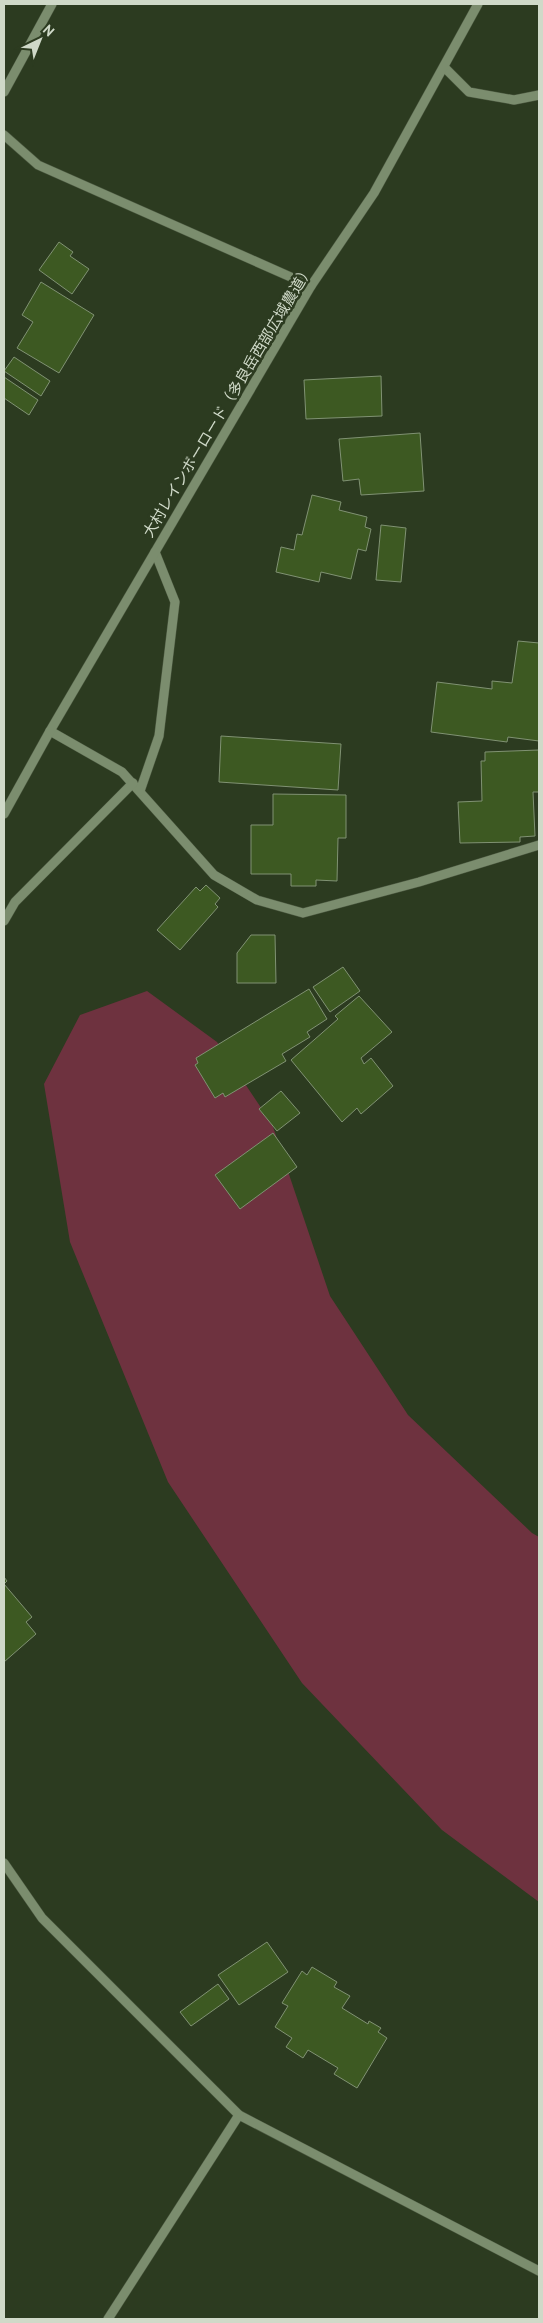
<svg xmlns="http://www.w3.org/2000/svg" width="543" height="2323" viewBox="0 0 543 2323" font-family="'PT Sans','Noto Sans JP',sans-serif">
<rect width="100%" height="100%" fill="#2c3b20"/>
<polygon fill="#6e323f" points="147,991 217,1042 272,1124 330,1296 408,1415 532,1533 539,1537 539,1902 442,1830 302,1683 168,1482 70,1242 44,1084 80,1015"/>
<g fill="#3d5922" stroke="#809273">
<polygon points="59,242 73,252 70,256 89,269 72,294 39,270"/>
<polygon points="41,282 94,315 59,373 17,348 33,322 22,315"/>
<polygon points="14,357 50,381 41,396 4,371"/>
<polygon points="381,376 382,416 306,419 304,380"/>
<polygon points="4,377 38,400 29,415 4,398"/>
<polygon points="420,433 424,491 361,495 359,479 343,481 339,439"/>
<polygon points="312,495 341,502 339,510 367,517 365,527 371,529 366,551 358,549 351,579 321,572 319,582 276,572 281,547 294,550 297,534 302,535"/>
<polygon points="381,525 406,528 401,582 376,580"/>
<polygon points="518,641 539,643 539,741 508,737 507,742 431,732 437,682 492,689 492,681 512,683"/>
<polygon points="221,736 341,744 338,790 219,782"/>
<polygon points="539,750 539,792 533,792 535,836 520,837 520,842 460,843 458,802 482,801 481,761 485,761 485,752"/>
<polygon points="273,794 346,795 346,838 338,838 337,881 316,880 316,886 291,886 291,874 251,874 251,825 273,825"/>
<polygon points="206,885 220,898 215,904 218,907 180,950 157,930 196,887 200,891"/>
<polygon points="251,935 275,935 276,983 237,983 237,953"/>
<polygon points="343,967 360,991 330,1012 313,987"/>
<polygon points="309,989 327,1019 307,1032 310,1037 282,1054 286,1061 225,1097 223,1093 215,1098 195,1065 198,1063 196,1058"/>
<polygon points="359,996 392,1032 361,1058 364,1064 371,1058 393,1086 361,1114 357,1108 342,1122 291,1060 338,1019 335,1016"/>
<polygon points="281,1091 300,1113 277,1131 259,1109"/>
<polygon points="273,1133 297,1167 240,1209 215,1175"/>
<polygon points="4,1577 7,1581 4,1584 32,1617 26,1622 36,1634 4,1662"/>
<polygon points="267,1942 288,1972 239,2005 218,1975"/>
<polygon points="312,1967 337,1982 334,1987 350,1996 342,2008 368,2024 369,2021 381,2028 378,2032 387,2038 357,2088 334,2074 338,2068 308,2050 303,2058 286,2047 292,2038 275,2027 288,2006 282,2003 302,1971 307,1975"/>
<polygon points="218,1984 229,1999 191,2026 180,2012"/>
</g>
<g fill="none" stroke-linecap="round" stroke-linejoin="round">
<g stroke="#4c5941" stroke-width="10">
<g id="minor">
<polyline points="444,67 469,92 514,100 539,95"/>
<polyline points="4,92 52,4"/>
<polyline points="4,135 38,165 311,286"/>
<polyline points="50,731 122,772 214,875 257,900 303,913 419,882 539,845"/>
<polyline points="140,791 159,736 175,602 155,552"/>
<polyline points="4,814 50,731 311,286 374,193 478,4"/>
<polyline points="4,921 15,902 133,783"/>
<polyline points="4,1863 42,1918 239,2115 539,2271"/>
<polyline points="108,2319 239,2115"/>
</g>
</g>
<use href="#minor" stroke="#7b8d6e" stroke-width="9"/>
</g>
<g text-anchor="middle" stroke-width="5" stroke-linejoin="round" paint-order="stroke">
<g font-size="15" fill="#cfd9c8" stroke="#2c3b20">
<text transform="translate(228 401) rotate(-59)" y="5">大村レインボーロード（多良岳西部広域農道）</text>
</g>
</g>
<rect width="543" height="2323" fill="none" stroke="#cfd9c8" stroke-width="10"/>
<g transform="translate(40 40) rotate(43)" stroke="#2c3b20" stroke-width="4" paint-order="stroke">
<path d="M0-4L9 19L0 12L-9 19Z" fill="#cfd9c8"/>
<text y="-8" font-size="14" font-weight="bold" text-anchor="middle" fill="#cfd9c8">N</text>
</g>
</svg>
